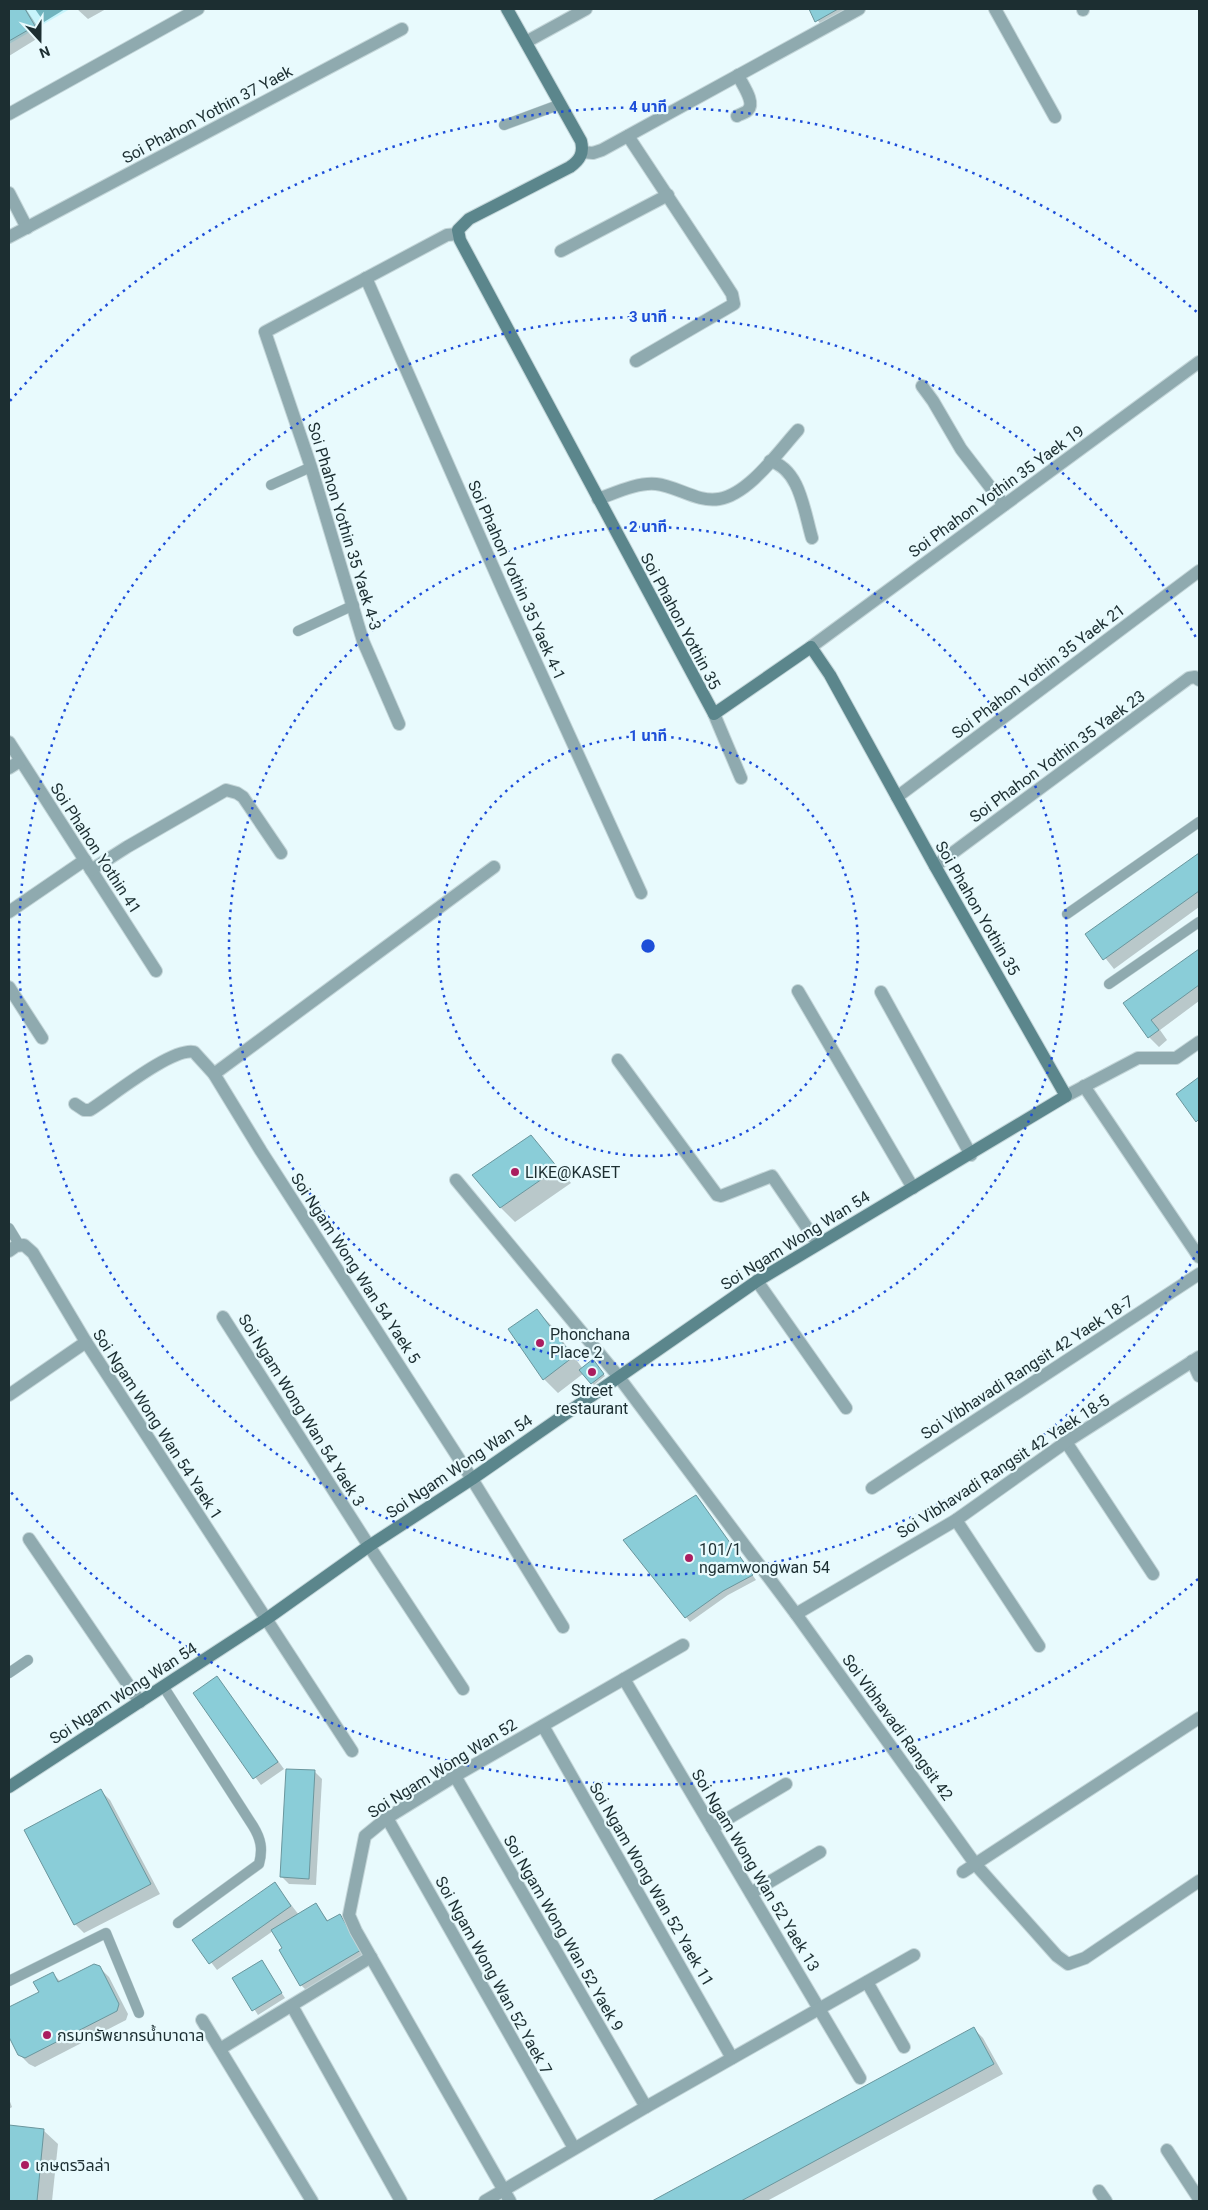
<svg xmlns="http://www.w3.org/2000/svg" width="1208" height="2210" viewBox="0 0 1208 2210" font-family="Roboto,'Noto Sans Thai',sans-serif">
<rect width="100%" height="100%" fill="#e8fafd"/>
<polygon fill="#c7f4fb" points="9,9 70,9 9,44"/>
<polygon fill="#71b4be" points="35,9 65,9 44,22"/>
<g fill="#0003">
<polygon points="9,9 26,9 43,35 9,56"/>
<polygon points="77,9 106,9 88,19"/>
<polygon points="810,9 843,9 844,12 821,25"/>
<polygon points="1199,854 1199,907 1114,969 1087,935"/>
<polygon points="1199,951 1199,1001 1160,1030 1167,1040 1159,1047 1149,1037 1125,1004"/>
<polygon points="1199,1079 1199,1123 1178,1094"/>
<polygon points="531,1137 571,1183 515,1222 501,1208"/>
<polygon points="537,1311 551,1325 583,1369 593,1361 605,1376 594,1385 584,1373 558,1393 544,1379 510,1330"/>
<polygon points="700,1501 756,1580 728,1595 690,1622 686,1617"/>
<polygon points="217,1678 284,1769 261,1785 194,1693"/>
<polygon points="288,1770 315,1772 322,1779 316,1885 289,1884 282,1877"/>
<polygon points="101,1791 110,1800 160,1894 84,1933 75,1924"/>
<polygon points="275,1884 299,1915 316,1905 329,1922 339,1916 346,1922 367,1957 308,1992 301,1985 280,1951 284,1949 273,1931 217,1970 194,1940"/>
<polygon points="261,1961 285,1998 258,2015 234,1978"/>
<polygon points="100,1968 109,1977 128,2014 126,2020 35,2067 29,2064 19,2054 9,2034 9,2009 40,1993 52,1973 61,1982"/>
<polygon points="974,2029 983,2038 1003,2074 767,2201 655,2201"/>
<polygon points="9,2099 12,2107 9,2109"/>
<polygon points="9,2127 43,2130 58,2144 52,2201 9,2201"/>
</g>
<g fill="#8acdd8" stroke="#6a969d">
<polygon points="9,9 25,9 35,26 9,41"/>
<polygon points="809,9 838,9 815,22"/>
<polygon points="1199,853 1199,891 1103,960 1085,934"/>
<polygon points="1199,949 1199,985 1151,1020 1159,1030 1148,1038 1123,1003"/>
<polygon points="1199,1077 1199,1119 1196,1122 1176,1094"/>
<polygon points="531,1135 558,1168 500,1208 472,1175"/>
<polygon points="537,1309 573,1357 543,1380 508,1329"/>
<polygon points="593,1359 604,1374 591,1384 579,1370"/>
<polygon points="696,1495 753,1575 723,1591 685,1618 623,1540"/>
<polygon points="217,1676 278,1762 253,1779 193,1693"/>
<polygon points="286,1769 315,1770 309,1879 280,1877"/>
<polygon points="101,1789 151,1884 74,1925 24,1830"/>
<polygon points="275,1882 291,1906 209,1964 192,1940"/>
<polygon points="316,1903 327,1921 340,1914 361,1950 300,1986 279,1950 282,1948 271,1930"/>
<polygon points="262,1960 282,1993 252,2011 232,1978"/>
<polygon points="94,1964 100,1966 119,2004 117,2011 25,2058 18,2055 9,2037 9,2007 39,1992 33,1982 53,1972 58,1982"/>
<polygon points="974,2027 994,2064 741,2201 652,2201"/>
<polygon points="9,2125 44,2129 37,2201 9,2201"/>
</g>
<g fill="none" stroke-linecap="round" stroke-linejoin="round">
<g stroke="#c3d5d8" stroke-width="11">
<g id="lane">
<polyline points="504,125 561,104"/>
<polyline points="271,485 311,467"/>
<polyline points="298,631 354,605"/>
<polyline points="1067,914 1199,822"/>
<polyline points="1109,984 1199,922"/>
<polyline points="9,1228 20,1246"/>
<polyline points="9,1673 28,1660"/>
<path d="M163,1686L253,1826C261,1839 263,1849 259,1864L178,1923"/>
<polyline points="9,1981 106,1933 139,2013"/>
</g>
</g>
<g stroke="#c3d5d8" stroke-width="14">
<g id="street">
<polyline points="995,9 1055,117"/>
<polyline points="1083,9 1083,10"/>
<polyline points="526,42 586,9"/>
<polyline points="9,114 198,9"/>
<path d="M737,116C740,114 746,113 748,110C756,102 741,83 738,75"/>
<polyline points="628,136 721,277 732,294 734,304 636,361"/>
<polyline points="582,152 593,153 602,150 859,9"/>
<polyline points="9,193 27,228"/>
<polyline points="9,237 402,29"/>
<polyline points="561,251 668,195"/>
<polyline points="366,278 504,592 641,893"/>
<polyline points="922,386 933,401 961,449 1004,505"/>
<path d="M770,461C800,469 804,511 812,538"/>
<path d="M598,499C615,493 638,482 656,484C677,486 698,503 719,499C749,494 778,452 798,430"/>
<polyline points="811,647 1199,362"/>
<polyline points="714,714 741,778"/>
<polyline points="399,724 363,641 311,467 265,332 447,235 458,234"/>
<polyline points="9,742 156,971"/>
<polyline points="9,768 20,761"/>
<polyline points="897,797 1199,571"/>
<polyline points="935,866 1189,678 1195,677 1199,680"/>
<polyline points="91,870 127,847 226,790 237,793 243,797 281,853"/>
<polyline points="9,912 85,860"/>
<polyline points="9,987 42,1038"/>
<polyline points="798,991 913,1188"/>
<polyline points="881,992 971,1155"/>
<polyline points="618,1060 717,1195 721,1196 772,1176 818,1244"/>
<polyline points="214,1074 494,867"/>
<polyline points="1084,1086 1199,1257"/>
<polyline points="1066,1096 1138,1058 1176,1058 1199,1042"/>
<path d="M75,1104L84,1110H90C111,1097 172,1047 194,1052L214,1074L261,1151L472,1479L563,1627"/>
<polyline points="456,1180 618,1376 796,1614 976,1865 1057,1956 1068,1964 1085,1958 1199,1881"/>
<polyline points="9,1251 16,1246 24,1245 33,1253 86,1342 352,1751"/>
<polyline points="757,1281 846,1408"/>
<polyline points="223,1317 369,1546 463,1689"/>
<polyline points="1192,1361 1199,1376"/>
<polyline points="9,1395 86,1342"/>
<polyline points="1066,1442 1153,1574"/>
<polyline points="872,1488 1199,1274"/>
<polyline points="956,1520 1039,1646"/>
<polyline points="29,1539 140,1702"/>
<polyline points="796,1614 956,1520 1066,1442 1199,1357"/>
<polyline points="624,1679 860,2078"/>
<polyline points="543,1726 732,2058"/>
<polyline points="455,1776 646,2107"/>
<polyline points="387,1818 574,2148"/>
<polyline points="712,1828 786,1784"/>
<polyline points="963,1872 1199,1718"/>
<polyline points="751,1893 820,1852"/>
<polyline points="867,1982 904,2047"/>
<polyline points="292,2006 401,2201"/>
<polyline points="202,2020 312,2201"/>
<polyline points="220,2049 371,1957"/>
<polyline points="1167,2150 1199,2199"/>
<polyline points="1099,2191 1106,2201"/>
<polyline points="485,2201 646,2107 914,1955"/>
<polyline points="510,2201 356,1931 349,1915 365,1836 387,1818 455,1776 683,1645"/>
</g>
</g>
<g stroke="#c3d5d8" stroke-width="14">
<path id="secondary" d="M9,1787L265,1620L369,1546L472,1479L757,1281L1066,1096L935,866L830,675L811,647L714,714L460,240L458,230L469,219L570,167C580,160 584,153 581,141L507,9"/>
</g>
<use href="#lane" stroke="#8faaaf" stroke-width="10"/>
<use href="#street" stroke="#8faaaf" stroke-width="12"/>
<use href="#secondary" stroke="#5b868c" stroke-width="12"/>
</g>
<g fill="none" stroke="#1d4ed8" stroke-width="2.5" stroke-dasharray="2.5 5">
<circle cx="648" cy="946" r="210"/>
<circle cx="648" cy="946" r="419"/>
<path d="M1198 1251A629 629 0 1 1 1198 641"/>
<path d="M1198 1579A839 839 0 0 1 10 1491M10 401A839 839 0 0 1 1198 313"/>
</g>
<g fill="#aa1e60" stroke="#e8fafd" stroke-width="2">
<circle cx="515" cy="1172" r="5"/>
<circle cx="540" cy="1343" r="5"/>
<circle cx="592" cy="1372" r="5"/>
<circle cx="689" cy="1558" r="5"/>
<circle cx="47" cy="2035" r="5"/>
<circle cx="25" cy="2165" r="5"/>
</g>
<g text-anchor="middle" stroke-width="4.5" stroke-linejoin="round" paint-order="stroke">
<g font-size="16" fill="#1c2e31" stroke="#e8fafd">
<text transform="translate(207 114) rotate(-28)" y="6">Soi Phahon Yothin 37 Yaek</text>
<text transform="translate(996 491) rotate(-36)" y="6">Soi Phahon Yothin 35 Yaek 19</text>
<text transform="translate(345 526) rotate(73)" y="6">Soi Phahon Yothin 35 Yaek 4-3</text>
<text transform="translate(517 580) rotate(66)" y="6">Soi Phahon Yothin 35 Yaek 4-1</text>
<text transform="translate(681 621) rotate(62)" y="6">Soi Phahon Yothin 35</text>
<text transform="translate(1038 671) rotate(-37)" y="6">Soi Phahon Yothin 35 Yaek 21</text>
<text transform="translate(1057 756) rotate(-36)" y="6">Soi Phahon Yothin 35 Yaek 23</text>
<text transform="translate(96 848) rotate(57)" y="6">Soi Phahon Yothin 41</text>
<text transform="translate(978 908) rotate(60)" y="6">Soi Phahon Yothin 35</text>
<text transform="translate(795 1240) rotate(-32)" y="6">Soi Ngam Wong Wan 54</text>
<text transform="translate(356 1268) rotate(57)" y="6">Soi Ngam Wong Wan 54 Yaek 5</text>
<text transform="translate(1027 1367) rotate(-33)" y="6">Soi Vibhavadi Rangsit 42 Yaek 18-7</text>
<text transform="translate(302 1410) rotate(58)" y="6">Soi Ngam Wong Wan 54 Yaek 3</text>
<text transform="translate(158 1424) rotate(57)" y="6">Soi Ngam Wong Wan 54 Yaek 1</text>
<text transform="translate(459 1466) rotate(-34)" y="6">Soi Ngam Wong Wan 54</text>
<text transform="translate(1003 1466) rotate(-33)" y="6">Soi Vibhavadi Rangsit 42 Yaek 18-5</text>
<text transform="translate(123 1693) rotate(-33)" y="6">Soi Ngam Wong Wan 54</text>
<text transform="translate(898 1727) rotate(54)" y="6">Soi Vibhavadi Rangsit 42</text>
<text transform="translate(442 1768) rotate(-32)" y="6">Soi Ngam Wong Wan 52</text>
<text transform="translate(756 1870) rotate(59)" y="6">Soi Ngam Wong Wan 52 Yaek 13</text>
<text transform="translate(652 1884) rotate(60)" y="6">Soi Ngam Wong Wan 52 Yaek 11</text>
<text transform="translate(564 1933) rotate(60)" y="6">Soi Ngam Wong Wan 52 Yaek 9</text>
<text transform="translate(494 1975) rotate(61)" y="6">Soi Ngam Wong Wan 52 Yaek 7</text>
</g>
<g font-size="16" fill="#1c2e31" stroke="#e8fafd" text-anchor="start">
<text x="525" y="1178">LIKE@KASET</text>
<text x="550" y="1340">Phonchana<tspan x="550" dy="18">Place 2</tspan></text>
<text x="592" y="1396" text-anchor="middle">Street<tspan x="592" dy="18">restaurant</tspan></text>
<text x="699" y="1555">101/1<tspan x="699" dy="18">ngamwongwan 54</tspan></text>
<text x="57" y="2041">กรมทรัพยากรน้ำบาดาล</text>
<text x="35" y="2171">เกษตรวิลล่า</text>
</g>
</g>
<circle cx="648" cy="946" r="8" fill="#1d4ed8" stroke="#e8fafd" stroke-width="2.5"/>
<g font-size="15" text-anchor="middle" font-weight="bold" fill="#1d4ed8" stroke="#e8fafd" stroke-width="4.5" stroke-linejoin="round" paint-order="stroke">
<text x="648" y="112">4 นาที</text>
<text x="648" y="322">3 นาที</text>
<text x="648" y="532">2 นาที</text>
<text x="648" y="741">1 นาที</text>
</g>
<rect width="1208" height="2210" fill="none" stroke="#1c2e31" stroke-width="20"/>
<g transform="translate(40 40) rotate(159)" stroke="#e8fafd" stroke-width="4" paint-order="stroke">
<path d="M0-4L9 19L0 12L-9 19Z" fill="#1c2e31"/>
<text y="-8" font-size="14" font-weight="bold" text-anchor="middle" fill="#1c2e31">N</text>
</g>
</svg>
